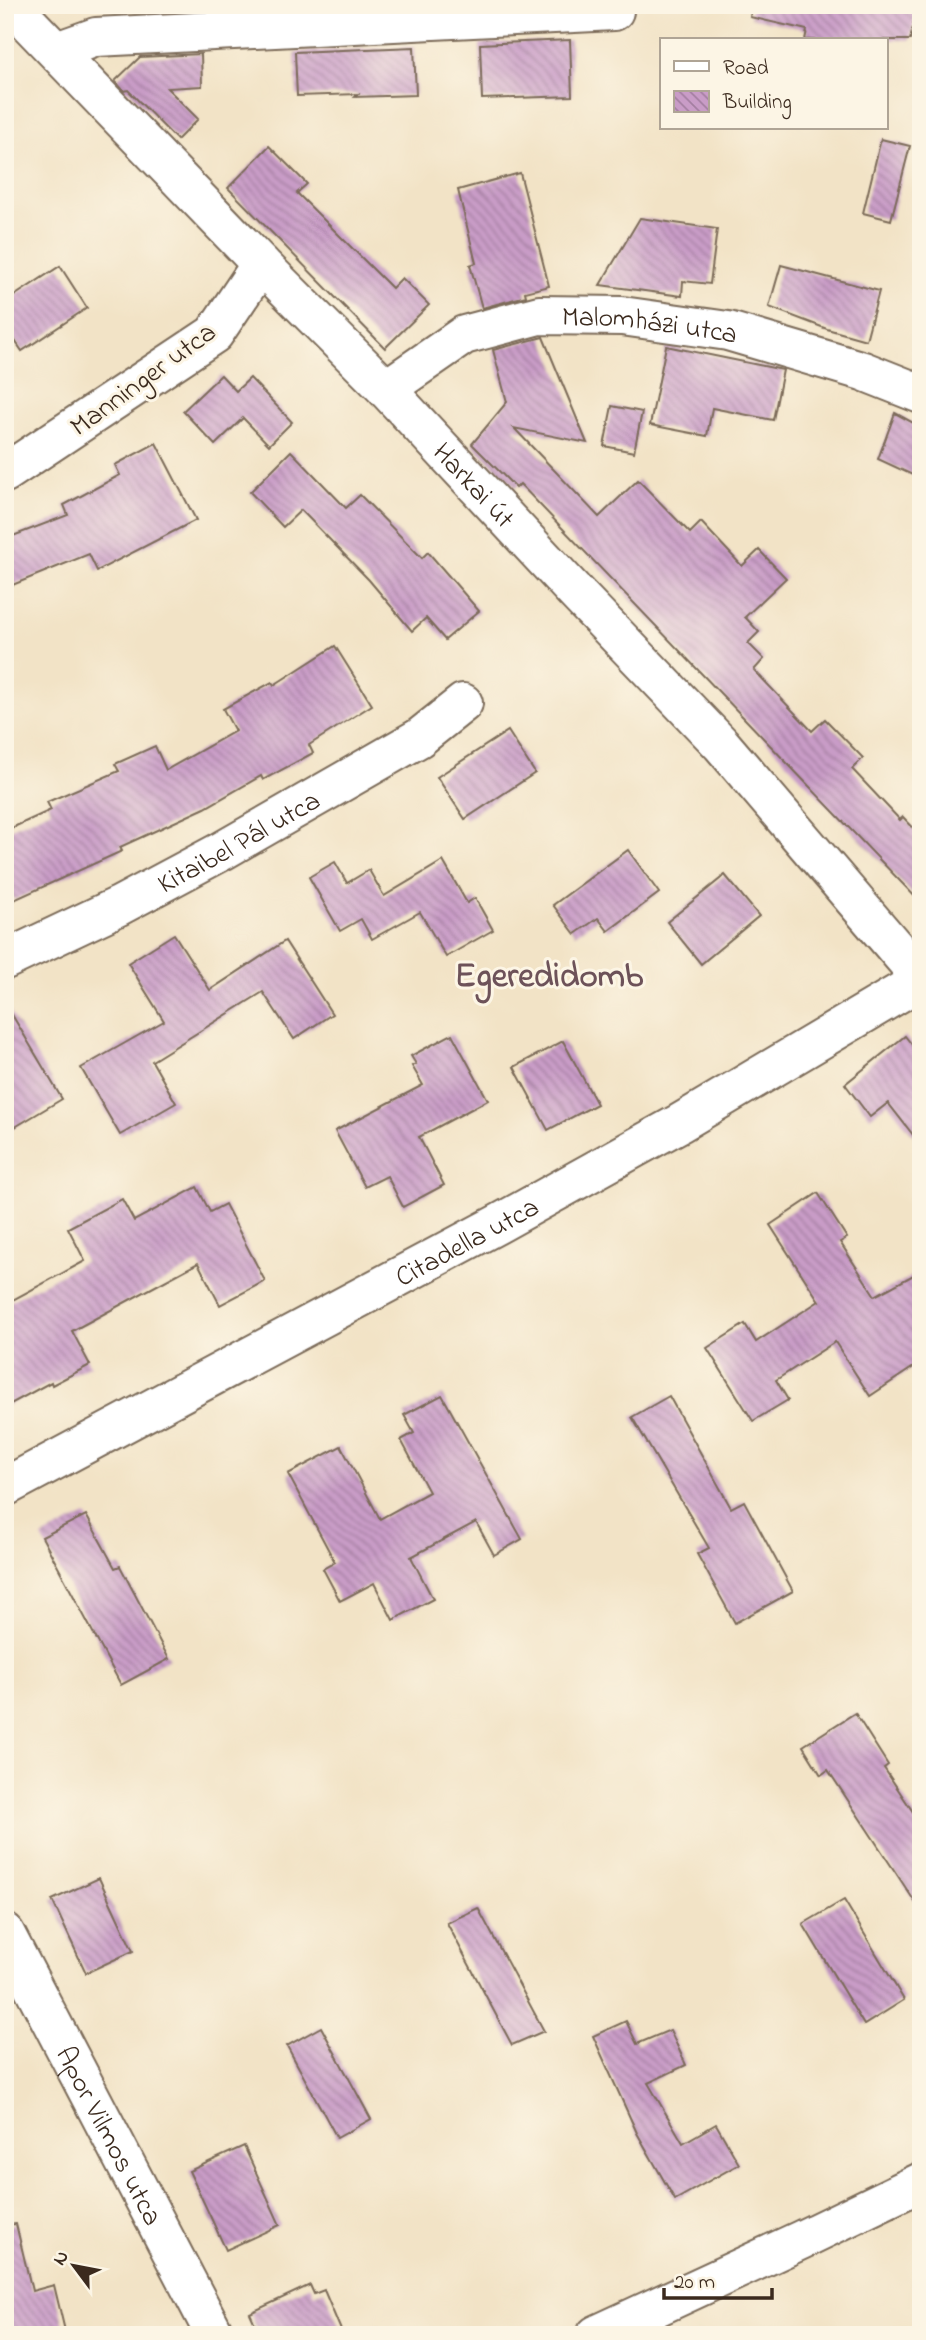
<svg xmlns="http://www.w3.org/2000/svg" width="926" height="2340" viewBox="0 0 926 2340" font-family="'Indie Flower',sans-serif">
<defs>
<pattern id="building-back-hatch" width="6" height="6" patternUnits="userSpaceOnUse" patternTransform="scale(1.75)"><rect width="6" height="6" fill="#c99cc7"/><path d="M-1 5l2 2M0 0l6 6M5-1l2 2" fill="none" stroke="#a47fa1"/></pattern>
</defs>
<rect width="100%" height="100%" fill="#fcf5e5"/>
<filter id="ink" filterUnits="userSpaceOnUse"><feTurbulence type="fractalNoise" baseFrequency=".0143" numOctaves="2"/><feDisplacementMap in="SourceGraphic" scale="14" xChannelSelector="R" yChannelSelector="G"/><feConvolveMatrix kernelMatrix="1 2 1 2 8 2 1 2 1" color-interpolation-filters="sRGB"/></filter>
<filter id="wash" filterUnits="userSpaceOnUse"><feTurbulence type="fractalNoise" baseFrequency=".00686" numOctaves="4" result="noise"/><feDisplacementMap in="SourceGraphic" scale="28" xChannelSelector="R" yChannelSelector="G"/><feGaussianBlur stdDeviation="1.57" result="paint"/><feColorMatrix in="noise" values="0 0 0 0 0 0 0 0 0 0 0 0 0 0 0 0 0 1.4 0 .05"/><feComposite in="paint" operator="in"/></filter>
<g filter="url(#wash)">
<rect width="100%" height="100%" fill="#f2e3c6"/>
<g id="blocks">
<g fill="url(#building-back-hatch)">
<polygon points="752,5 918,5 910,40 805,40 807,30 750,17"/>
<polygon points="570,40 572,96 482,99 480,44"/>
<polygon points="414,47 416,95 355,97 358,94 297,96 295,52"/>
<polygon points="201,54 202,86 167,88 198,119 177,140 128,90 124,91 115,81 140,57"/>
<polygon points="881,139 910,146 891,220 863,213"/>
<polygon points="269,146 307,184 297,193 392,288 402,278 429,305 385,348 228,188"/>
<polygon points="520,173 549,286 525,292 526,296 482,308 470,265 476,263 458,190"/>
<polygon points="640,218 717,229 710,284 683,281 682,296 600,285"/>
<polygon points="781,265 879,291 866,340 827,329 769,307"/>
<polygon points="60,266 87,308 22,351 5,326 5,302"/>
<polygon points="543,337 587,443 514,428 599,517 638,480 690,533 701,522 742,566 759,550 786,578 745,617 759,632 748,643 764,659 754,670 812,731 825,719 863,758 852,769 900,820 903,817 921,836 921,903 520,484 516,488 472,444 507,402 493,350"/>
<polygon points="666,346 783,370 773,420 712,408 707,436 650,425"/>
<polygon points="221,375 236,391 250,378 292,422 269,445 243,418 215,445 183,411"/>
<polygon points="612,406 642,412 634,452 604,446"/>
<polygon points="895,413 921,427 921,479 878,459"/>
<polygon points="156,443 196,520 97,571 89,554 5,588 5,539 68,515 64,505 120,475 115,465"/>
<polygon points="291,451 346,508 360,495 422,558 428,552 479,611 445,640 426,618 412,631 369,580 301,510 283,527 250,492"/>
<polygon points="335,646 372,705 309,745 313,753 263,780 261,776 205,808 120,847 122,851 14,900 5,880 5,831 51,810 47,802 119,771 115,764 155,746 166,770 235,731 223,709 272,682 274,685"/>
<polygon points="508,731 535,773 465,819 437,777"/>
<polygon points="628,850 659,893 608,931 598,918 575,934 553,905"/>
<polygon points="443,861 467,903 475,898 493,930 446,957 420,912 372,939 361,919 340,931 309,877 335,862 347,883 369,870 384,896"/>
<polygon points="725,875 759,916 701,964 667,922"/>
<polygon points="174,934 210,990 285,941 332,1014 294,1039 263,992 152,1061 176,1103 120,1135 81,1068 164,1021 128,963"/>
<polygon points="5,1003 62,1099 5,1133"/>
<polygon points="452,1034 488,1100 419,1137 444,1185 403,1207 387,1176 365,1187 335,1131 423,1085 412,1066 416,1064 411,1056"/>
<polygon points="905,1036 921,1056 921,1145 888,1103 870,1117 845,1084"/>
<polygon points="563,1041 597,1104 548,1130 514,1067"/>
<polygon points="197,1187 210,1212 225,1204 265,1281 220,1305 198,1263 72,1331 90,1365 52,1385 51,1382 5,1407 5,1304 85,1261 68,1228 122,1199 134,1221"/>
<polygon points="818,1193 847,1238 840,1242 875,1296 921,1271 921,1362 870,1396 835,1342 776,1380 788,1400 753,1421 707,1348 745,1324 756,1342 819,1301 770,1225"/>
<polygon points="442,1395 522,1539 494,1555 476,1522 411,1557 433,1599 393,1620 374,1583 340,1601 323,1569 335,1562 288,1474 341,1446 380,1519 429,1492 401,1440 414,1433 404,1415"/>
<polygon points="669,1396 731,1508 744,1501 793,1591 735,1623 697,1554 709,1548 632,1417"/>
<polygon points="86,1515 115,1568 120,1566 169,1659 121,1685 42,1537"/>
<polygon points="855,1713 888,1765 884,1768 921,1824 921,1911 828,1770 821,1775 803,1746"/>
<polygon points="99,1878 133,1951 86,1973 52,1900"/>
<polygon points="844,1900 904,2000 864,2025 803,1924"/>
<polygon points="478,1908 544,2031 512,2045 447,1923"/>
<polygon points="626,2021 637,2044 670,2030 686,2065 648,2083 683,2143 716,2124 739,2164 675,2200 637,2133 593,2036"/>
<polygon points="321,2027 371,2119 337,2138 287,2046"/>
<polygon points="244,2146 280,2225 226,2250 189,2171"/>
<polygon points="16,2224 32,2291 54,2285 66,2335 5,2335 5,2225"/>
<polygon points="310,2285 314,2294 324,2290 343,2335 260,2335 250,2313"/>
</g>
</g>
</g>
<g filter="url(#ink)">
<use href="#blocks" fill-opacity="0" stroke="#7b6b59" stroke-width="2"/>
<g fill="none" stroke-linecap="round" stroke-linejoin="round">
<g stroke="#7b6b59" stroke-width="42">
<g id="minor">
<path id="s1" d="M11,5L261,264L386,389L577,594L721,744L921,978"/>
<polyline points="57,51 96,37 614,11"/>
<path id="s2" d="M386,389L464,335L539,315L622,316L728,331L863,371L921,394"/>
<polyline points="5,473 214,334 261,264"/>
<path id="s3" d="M5,960L119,906L222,851L419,738L463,703"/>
<path id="s4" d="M5,1487L498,1224L680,1123L921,980"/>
<path id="s5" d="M5,1933L215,2335"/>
<polyline points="596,2335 801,2240 921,2182"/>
</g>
</g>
<use href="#minor" stroke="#fff" stroke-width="38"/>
</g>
</g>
<g text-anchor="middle" stroke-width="6" stroke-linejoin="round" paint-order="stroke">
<g font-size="28" fill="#3b2a1e" stroke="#fcf5e5">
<text dy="10" stroke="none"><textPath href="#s2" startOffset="284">Malomházi utca</textPath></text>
<text transform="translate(142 378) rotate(-36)" y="10">Manninger utca</text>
<text dy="10" stroke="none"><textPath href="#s1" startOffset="667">Harkai út</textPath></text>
<text dy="10" stroke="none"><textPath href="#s3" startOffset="262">Kitaibel Pál utca</textPath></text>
<text dy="10" stroke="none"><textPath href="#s4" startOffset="523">Citadella utca</textPath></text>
<text dy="10" stroke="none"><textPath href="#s5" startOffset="228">Apor Vilmos utca</textPath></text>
</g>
<g font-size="35" font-weight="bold" fill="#6d5259" stroke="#fcf5e5">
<text x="549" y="986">Egeredidomb</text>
</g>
</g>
<rect width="926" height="2340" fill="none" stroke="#fcf5e5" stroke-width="28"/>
<rect x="660" y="38" width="228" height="91" fill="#fcf5e5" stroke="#afa495" stroke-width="2"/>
<rect x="674" y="61" width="35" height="10" fill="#ffffff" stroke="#afa495" stroke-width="2"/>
<text x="723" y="74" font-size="21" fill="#3b2a1e">Road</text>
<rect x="674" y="91" width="35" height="21" fill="url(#building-back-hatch)" stroke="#afa495" stroke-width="2"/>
<text x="723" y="108" font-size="21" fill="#3b2a1e">Building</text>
<g transform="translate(74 2266) rotate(302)" stroke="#fcf5e5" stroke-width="5" paint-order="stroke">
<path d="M0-5L12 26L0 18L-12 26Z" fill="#3b2a1e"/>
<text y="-10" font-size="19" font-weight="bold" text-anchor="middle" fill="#3b2a1e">N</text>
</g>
<path d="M664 2288v10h108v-10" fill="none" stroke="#3b2a1e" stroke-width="3.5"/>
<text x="674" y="2288" font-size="21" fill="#3b2a1e" stroke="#fcf5e5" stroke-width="5" paint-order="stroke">20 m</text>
</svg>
